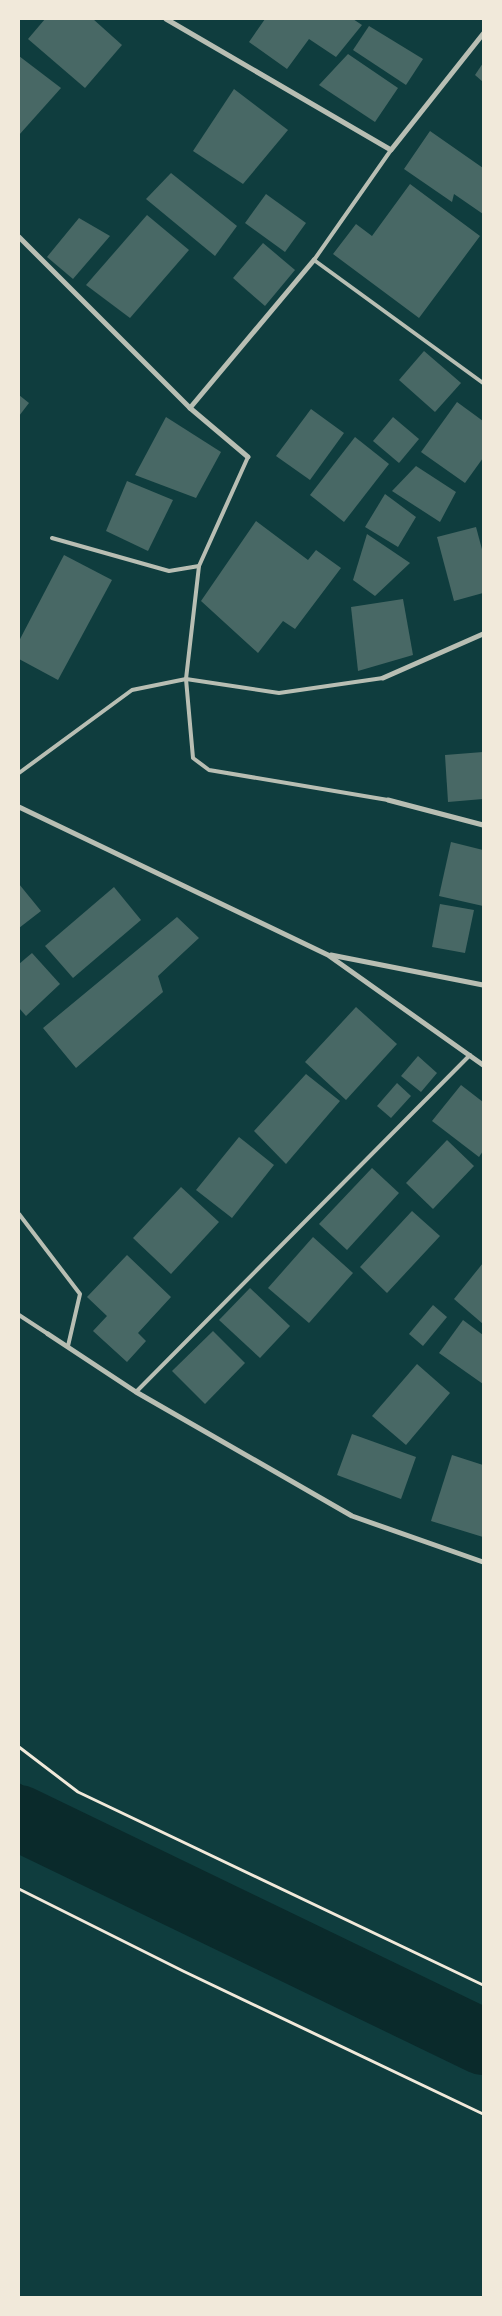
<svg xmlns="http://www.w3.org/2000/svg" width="502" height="2316" viewBox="0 0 502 2316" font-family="'Roboto Serif',serif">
<rect width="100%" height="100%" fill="#0f3d3e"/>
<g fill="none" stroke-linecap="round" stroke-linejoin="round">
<polyline stroke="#0a2a2b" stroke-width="11" points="19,1789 34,1825"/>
<polyline stroke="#0a2a2b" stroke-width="66" points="19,1818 483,2042"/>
</g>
<g fill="#486865">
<polygon points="45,19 93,19 122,45 85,88 28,39"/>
<polygon points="265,19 353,19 362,25 336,57 309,39 287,69 249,42"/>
<polygon points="369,26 423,59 406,85 353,50"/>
<polygon points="348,54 398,88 375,122 319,85"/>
<polygon points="19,56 61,88 19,135"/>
<polygon points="483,63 483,82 475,75"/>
<polygon points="234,89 288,130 243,184 193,151"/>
<polygon points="430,131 483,168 483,214 454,194 452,202 404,169"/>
<polygon points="171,173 237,226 215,256 146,199"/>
<polygon points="410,184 480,236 419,318 333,254 356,224 372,236"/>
<polygon points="266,194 306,223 285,252 245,223"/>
<polygon points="147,215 189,250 130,318 86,285"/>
<polygon points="79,218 110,236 73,279 47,257"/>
<polygon points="263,243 295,270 265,306 233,278"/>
<polygon points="424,351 461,383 435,412 399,380"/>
<polygon points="19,395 29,403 19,416"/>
<polygon points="457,402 483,421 483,458 465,483 421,452"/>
<polygon points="311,409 344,433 310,480 276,456"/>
<polygon points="166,417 221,452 196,498 135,475"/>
<polygon points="393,417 419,439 399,463 373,441"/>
<polygon points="355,437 389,464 344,522 310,495"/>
<polygon points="416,466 456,492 440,522 392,491"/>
<polygon points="127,481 173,500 148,551 106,531"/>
<polygon points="385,494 416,517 398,547 365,527"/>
<polygon points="256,521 308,560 316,550 341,568 295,629 283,621 258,653 201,601"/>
<polygon points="476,527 483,553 483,593 454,601 437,537"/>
<polygon points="367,534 410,563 375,596 353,580"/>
<polygon points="64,555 112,580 58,680 19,659 19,641"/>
<polygon points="403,599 413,655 358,671 351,607"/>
<polygon points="483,752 483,799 448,802 445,755"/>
<polygon points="451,842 483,850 483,906 439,896"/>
<polygon points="19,884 41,911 19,928"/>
<polygon points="114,887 141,920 73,978 45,946"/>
<polygon points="440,904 474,910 465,953 432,947"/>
<polygon points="177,917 199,938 158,976 163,992 76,1068 43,1028"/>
<polygon points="32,953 60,984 26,1016 19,1008 19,964"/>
<polygon points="356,1007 397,1044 346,1100 305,1062"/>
<polygon points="418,1056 437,1073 421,1092 401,1076"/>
<polygon points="306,1074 340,1101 286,1164 254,1131"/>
<polygon points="397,1083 411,1096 391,1118 377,1106"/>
<polygon points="461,1085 483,1102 483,1151 479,1157 432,1121"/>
<polygon points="239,1137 274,1165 232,1218 196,1190"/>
<polygon points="447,1140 474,1166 433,1209 406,1183"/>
<polygon points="372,1168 399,1193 347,1250 319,1224"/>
<polygon points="181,1187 219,1222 171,1274 133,1238"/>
<polygon points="412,1211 440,1236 387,1293 360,1267"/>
<polygon points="313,1237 353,1273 309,1323 268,1288"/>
<polygon points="127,1255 171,1297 138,1333 146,1341 127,1362 93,1331 107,1316 87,1297"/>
<polygon points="483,1263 483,1324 454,1299"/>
<polygon points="250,1288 290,1326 260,1358 219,1320"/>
<polygon points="433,1305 447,1317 423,1346 409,1334"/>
<polygon points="463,1320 483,1335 483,1384 439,1353"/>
<polygon points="213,1331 245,1363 205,1404 172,1371"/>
<polygon points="417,1364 450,1393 406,1445 372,1416"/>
<polygon points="352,1434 416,1457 401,1499 337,1475"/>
<polygon points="452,1455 483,1465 483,1537 431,1521"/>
</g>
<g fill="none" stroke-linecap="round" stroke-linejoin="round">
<g stroke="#f1e9da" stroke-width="3">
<polyline points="19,1747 78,1792 483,1985"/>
<polyline points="19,1889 183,1971 483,2114"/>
</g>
<g stroke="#b8beb3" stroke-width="4">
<polyline points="391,150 314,260 483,383"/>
<polyline points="52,538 169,571 199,566 248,457"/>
<polyline points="199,566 186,679 193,758 209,770 388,800"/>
<polyline points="19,773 132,690 186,679 279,693 383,678"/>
<polyline points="19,1214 80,1294 68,1346"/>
<polyline points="19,1315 48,1334"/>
<polyline points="136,1392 470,1055"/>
</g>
<g stroke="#b8beb3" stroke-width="5">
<polyline points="166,19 391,150 483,34"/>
<polyline points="19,237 190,408 248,457"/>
<polyline points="190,408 314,260"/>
<polyline points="383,678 483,634"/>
<polyline points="388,800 483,825"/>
<polyline points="19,807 328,955 483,1065"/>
<polyline points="331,955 483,985"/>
<polyline points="48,1334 136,1392 352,1516 483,1562"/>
</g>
</g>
<rect width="502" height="2316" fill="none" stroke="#f1e9da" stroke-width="40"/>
</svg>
